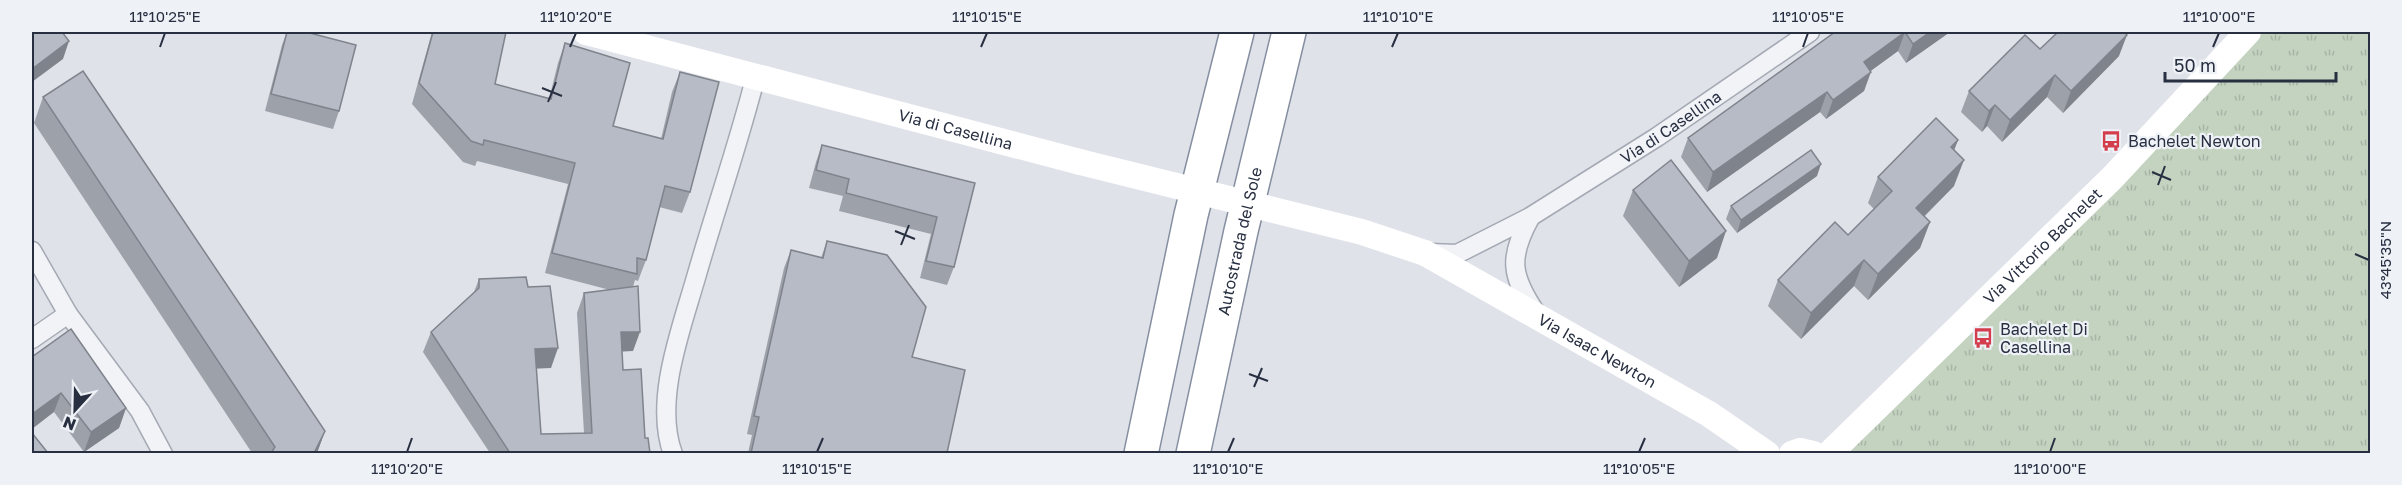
<svg xmlns="http://www.w3.org/2000/svg" width="2402" height="485" viewBox="0 0 2402 485" font-family="'Golos Text',sans-serif">
<defs>
<pattern id="grass-tufts" width="24" height="20" patternUnits="userSpaceOnUse" patternTransform="scale(1.5)"><rect width="24" height="20" fill="#c3d3c0"/><path d="M3 7l-1-3M5 7V3M7 7l1-3M15 17l-1-3M17 17v-4M19 17l1-3" fill="none" stroke="#a8b5a6"/></pattern>
</defs>
<rect width="100%" height="100%" fill="#dfe2e9"/>
<polygon fill="url(#grass-tufts)" points="2248,32 2370,32 2370,453 1829,454"/>
<g fill="none" stroke-linecap="round" stroke-linejoin="round">
<g stroke="#a4a9b3" stroke-width="21">
<g id="street">
<path d="M1530,218C1508,258 1511,276 1536,313"/>
<polyline points="32,251 68,314 140,411 163,454"/>
<path id="s1" d="M1430,253L1457,254L1530,217L1657,137L1810,32"/>
<polyline points="32,339 68,314"/>
<path d="M673,454C653,400 682,327 697,274C716,208 739,142 756,75"/>
</g>
</g>
<g stroke="#868fa0" stroke-width="36">
<g id="highway">
<polyline points="1141,454 1191,215 1237,32"/>
<path id="s5" d="M1193,454L1241,231L1289,32"/>
</g>
</g>
<use href="#street" stroke="#f2f3f7" stroke-width="18"/>
<g stroke="#fff" stroke-width="26">
<path id="s2" d="M586,32L1080,162"/>
<path id="s3" d="M1425,253L1709,414L1767,454"/>
<polyline points="1792,454 1800,451 1813,454"/>
<path id="s4" d="M1829,454L2112,178L2248,32"/>
</g>
<use href="#highway" stroke="#fff" stroke-width="33"/>
<polyline stroke="#fff" stroke-width="26" points="1080,162 1362,232 1425,253"/>
</g>
<g fill="#9da1aa">
<polygon points="287,32 306,32 339,111 333,129 265,111 282,45"/>
<polygon points="432,32 506,32 495,84 549,99 558,63 565,43 613,126 661,139 672,92 680,72 690,192 682,213 659,207 646,260 638,281 635,280 633,287 633,351 622,351 623,370 650,453 490,453 423,352 431,332 474,292 479,279 528,287 551,368 536,368 541,434 584,433 577,313 584,293 610,290 545,273 568,184 477,161 475,166 463,162 412,104"/>
<polygon points="1835,32 1950,32 1906,63 1898,51 1870,71 1864,91 1826,119 1820,112 1707,192 1681,157 1688,138"/>
<polygon points="2040,49 2119,56 2063,113 2047,97 2002,142 1987,126 1982,132 1961,112 1969,91"/>
<polygon points="43,97 325,431 317,453 252,453 34,123"/>
<polygon points="1958,140 1954,150 1954,186 1924,217 1930,222 1920,248 1868,300 1854,286 1801,339 1768,306 1778,280 1848,235 1874,209 1868,203 1878,177"/>
<polygon points="822,145 975,183 954,267 947,285 920,278 931,234 839,211 843,196 809,188 816,162"/>
<polygon points="1817,176 1737,233 1726,219 1731,206"/>
<polygon points="1633,190 1717,258 1679,287 1623,216"/>
<polygon points="827,241 912,357 947,453 748,453 752,435 747,434 784,268 791,250 821,258"/>
<polygon points="71,329 126,408 119,428 84,452 54,412"/>
</g>
<g fill="#7f838b">
<polygon points="1905,32 1898,51 1857,81 1864,62"/>
<polygon points="1930,32 1950,32 1906,63 1913,44"/>
<polygon points="2127,35 2119,56 2063,113 2071,91"/>
<polygon points="69,41 63,59 32,82 32,69"/>
<polygon points="1871,72 1864,91 1826,119 1833,100"/>
<polygon points="2055,75 2047,97 2002,142 2010,120"/>
<polygon points="1827,92 1820,112 1707,192 1713,172"/>
<polygon points="1995,105 1987,126 1982,132 1989,111"/>
<polygon points="1958,140 1948,166 1951,147"/>
<polygon points="1964,160 1954,186 1906,234 1916,208"/>
<polygon points="1821,164 1817,176 1737,233 1741,220"/>
<polygon points="1930,222 1920,248 1868,300 1878,274"/>
<polygon points="1726,231 1717,258 1679,287 1689,261"/>
<polygon points="1864,260 1854,286 1801,339 1811,313"/>
<polygon points="621,332 640,332 633,351 613,352"/>
<polygon points="558,348 551,368 528,369 535,349"/>
<polygon points="61,393 54,412 32,429 32,414"/>
<polygon points="126,408 119,428 84,452 91,432"/>
<polygon points="325,431 317,453 314,453"/>
</g>
<g fill="#b6bbc6" stroke="#7f838b" stroke-width="1.5">
<polygon points="32,32 62,32 69,41 32,69"/>
<polygon points="287,32 306,32 356,45 339,111 271,94"/>
<polygon points="433,32 506,32 495,84 551,99 565,43 630,63 613,126 663,139 680,72 719,82 690,192 665,186 646,260 637,258 637,274 552,253 575,163 484,140 483,145 471,141 419,83"/>
<polygon points="1835,32 1930,32 1913,44 1905,32 1864,62 1871,72 1833,100 1827,92 1713,172 1688,138"/>
<polygon points="2058,32 2124,32 2127,35 2071,91 2055,75 2010,120 1995,105 1989,111 1969,91 2025,35 2040,49"/>
<polygon points="83,71 325,431 314,453 271,453 275,447 43,97"/>
<polygon points="1936,118 1958,140 1951,147 1964,160 1916,208 1930,222 1878,274 1864,260 1811,313 1778,280 1835,222 1848,235 1892,191 1878,177"/>
<polygon points="822,145 975,183 954,267 926,261 937,217 846,193 849,179 816,170"/>
<polygon points="1811,150 1821,164 1741,220 1731,206"/>
<polygon points="1671,160 1726,231 1689,261 1633,190"/>
<polygon points="827,241 887,255 926,307 912,357 965,370 947,453 751,453 759,417 754,416 791,250 823,258"/>
<polygon points="526,277 528,287 550,286 558,348 535,349 541,434 592,433 584,293 638,286 640,332 621,332 623,370 641,369 645,438 648,438 650,453 510,453 431,332 479,288 479,279"/>
<polygon points="71,329 126,408 91,432 61,393 32,414 32,357"/>
<polygon points="32,433 48,453 32,453"/>
</g>
<path fill="none" stroke="#272f41" stroke-width="2" d="M160,47L165,33M570,47L576,33M981,47L987,33M1392,47L1398,33M1803,47L1808,33M2213,47L2219,33M542,88L562,96M548,102L556,82M2152,172L2171,180M2158,185L2165,166M895,231L915,239M901,245L909,225M2355,254L2369,260M1249,374L1268,381M1254,387L1262,368M407,452L412,438M817,452L823,438M1228,452L1234,438M1639,452L1645,438M2050,452L2055,438"/>
<defs>
<g id="bus-bare" transform="scale(1.62)"><path d="M-5-6H5V4H4V6H2V4H-2V6H-4V4H-5ZM-3.5-4V0h7V-4ZM-3.5 1.2v1.5H-2V1.2ZM2 1.2v1.5H3.5V1.2Z" fill="#d43e4c" stroke="#eef1f6" stroke-width="2.5" paint-order="stroke"/></g>
</defs>
<g fill-rule="evenodd">
<use href="#bus-bare" x="2111" y="141"/>
<use href="#bus-bare" x="1983" y="338"/>
</g>
<g text-anchor="middle" stroke-width="4.5" stroke-linejoin="round" paint-order="stroke">
<g font-size="16" fill="#272f41" stroke="#eef1f6">
<text dy="6" stroke="none"><textPath href="#s1" startOffset="276">Via di Casellina</textPath></text>
<text dy="6" stroke="none"><textPath href="#s2" startOffset="382">Via di Casellina</textPath></text>
<text dy="6" stroke="none"><textPath href="#s5" startOffset="218">Autostrada del Sole</textPath></text>
<text dy="6" stroke="none"><textPath href="#s4" startOffset="298">Via Vittorio Bachelet</textPath></text>
<text dy="6" stroke="none"><textPath href="#s3" startOffset="198">Via Isaac Newton</textPath></text>
</g>
<g font-size="16" fill="#272f41" stroke="#eef1f6" text-anchor="start">
<text x="2128" y="147">Bachelet Newton</text>
<text x="2000" y="335">Bachelet Di<tspan x="2000" dy="18">Casellina</tspan></text>
</g>
</g>
<rect width="2402" height="485" fill="none" stroke="#eef1f6" stroke-width="66"/>
<g transform="translate(75 410) rotate(202)" stroke="#eef1f6" stroke-width="4.5" paint-order="stroke">
<path d="M0-4.5L10 22L0 15L-10 22Z" fill="#272f41"/>
<text y="-9" font-size="16" font-weight="bold" text-anchor="middle" fill="#272f41">N</text>
</g>
<path d="M2165 72v9h171v-9" fill="none" stroke="#272f41" stroke-width="3"/>
<text x="2174" y="72" font-size="18" fill="#272f41" stroke="#eef1f6" stroke-width="4.5" paint-order="stroke">50 m</text>
<rect x="33" y="33" width="2336" height="419" fill="none" stroke="#272f41" stroke-width="2"/>
<g font-size="15" text-anchor="middle" fill="#272f41">
<text x="165" y="22">11°10'25"E</text>
<text x="576" y="22">11°10'20"E</text>
<text x="987" y="22">11°10'15"E</text>
<text x="1398" y="22">11°10'10"E</text>
<text x="1808" y="22">11°10'05"E</text>
<text x="2219" y="22">11°10'00"E</text>
<text transform="translate(2386 260) rotate(-90)" y="5">43°45'35"N</text>
<text x="407" y="474">11°10'20"E</text>
<text x="817" y="474">11°10'15"E</text>
<text x="1228" y="474">11°10'10"E</text>
<text x="1639" y="474">11°10'05"E</text>
<text x="2050" y="474">11°10'00"E</text>
</g>
</svg>
